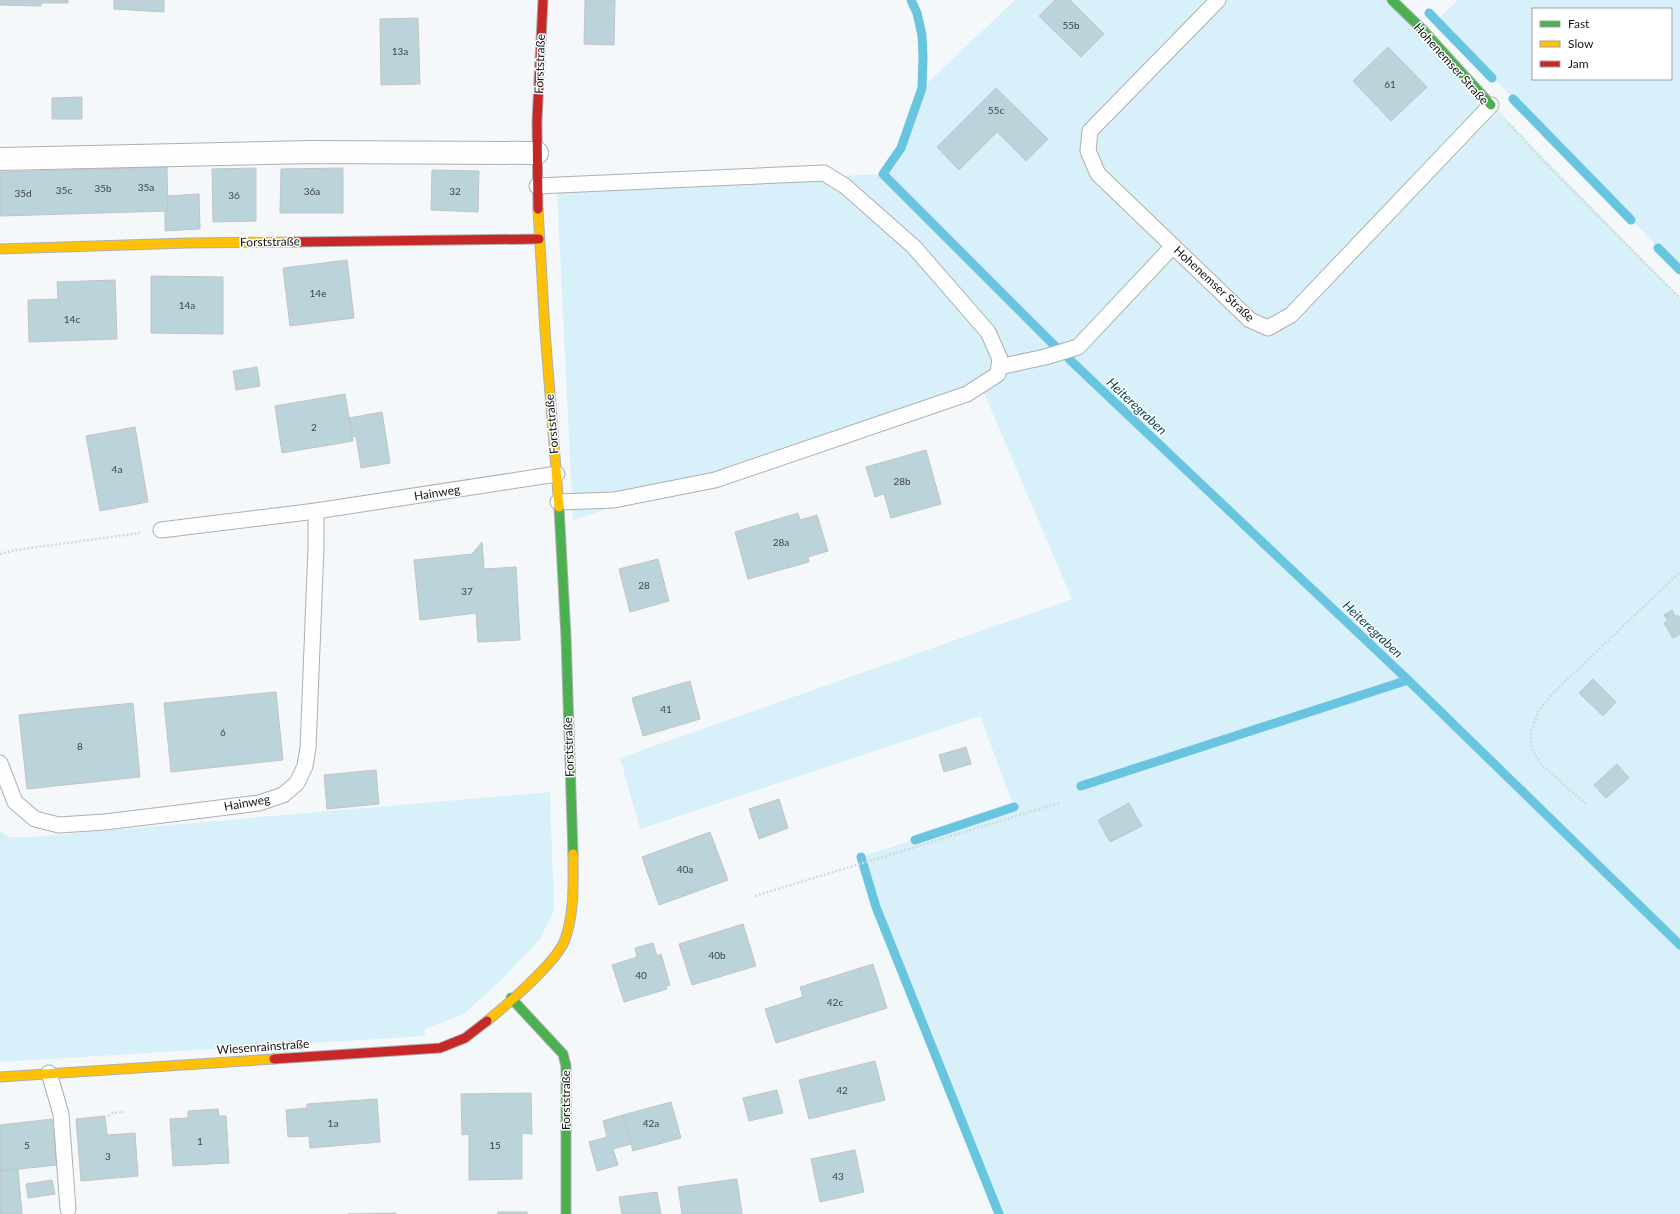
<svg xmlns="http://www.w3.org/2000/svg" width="1680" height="1214" viewBox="0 0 1680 1214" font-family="Lato,sans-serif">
<rect width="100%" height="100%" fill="#f5f8fa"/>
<g fill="#d7f0fa" fill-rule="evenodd">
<polygon points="1015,0 1391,0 1680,298 1680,943 1580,847 1680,945 1680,1214 999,1214 876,907 861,857 1014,807 980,716 640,829 620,758 1072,599 981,386 573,520 557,190 883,174 901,148 922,88"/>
<path d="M1458,0H1680V270L1437,20ZM1533,9H1671V79H1533Z"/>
<polygon points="550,792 554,911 540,939 501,980 464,1014 425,1029 425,1036 0,1062 0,831 9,837 30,837"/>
</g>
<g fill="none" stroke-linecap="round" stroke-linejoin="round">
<g stroke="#69c5df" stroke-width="9">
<polyline points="911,0 917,13 922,35 923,57 922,88 901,148 883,174 1059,350"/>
<polyline points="1429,13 1492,78"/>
<polyline points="1513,99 1631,220"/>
<polyline points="1658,248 1680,270"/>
<polyline points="1069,359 1408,680 1081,786"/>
<polyline points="1408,680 1680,945"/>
<polyline points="915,840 1014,807"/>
<polyline points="861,857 876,907 999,1214"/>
</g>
</g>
<g fill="#bbd3db" stroke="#c2c4c5">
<polygon points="0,0 68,0 68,3 41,3 41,6 0,5"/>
<polygon points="114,0 164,0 164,12 114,9"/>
<polygon points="585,0 615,0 614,45 584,44"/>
<polygon points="1055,0 1070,0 1104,34 1081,57 1039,16"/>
<polygon points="418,18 420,84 381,85 380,19"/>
<polygon points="1388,47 1427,87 1391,121 1353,81"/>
<polygon points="996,88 1048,139 1026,161 997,132 959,170 937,147"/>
<polygon points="82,97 82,119 52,119 52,98"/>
<polygon points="167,167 168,211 0,216 0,172"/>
<polygon points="256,168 256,221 213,222 212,169"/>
<polygon points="343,168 343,213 280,213 281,169"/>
<polygon points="432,170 479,171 478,212 431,210"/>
<polygon points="199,194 200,229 165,231 165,211 168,211 167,196"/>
<polygon points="347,260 354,318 290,326 283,268"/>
<polygon points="151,276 223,277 223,334 151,333"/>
<polygon points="115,280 117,339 29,342 28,300 58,299 57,282"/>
<polygon points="257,367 260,386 236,390 233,371"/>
<polygon points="345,394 353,441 282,453 275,406"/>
<polygon points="382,412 390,463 361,468 356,436 352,437 349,418"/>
<polygon points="135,427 148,502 100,511 86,436"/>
<polygon points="926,450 941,504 891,518 884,494 875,497 866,467"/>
<polygon points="798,513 800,520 817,515 828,551 808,557 809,562 748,579 735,532"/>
<polygon points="482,542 484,569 516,567 520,640 478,642 476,613 420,620 414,560 472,554"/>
<polygon points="658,559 669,601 630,612 619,569"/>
<polygon points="1672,610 1676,617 1678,615 1680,618 1680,634 1673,638 1664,623 1668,621 1664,615"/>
<polygon points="1593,679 1616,702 1603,716 1579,693"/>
<polygon points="690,681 700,719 643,736 632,698"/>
<polygon points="276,692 283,760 171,772 164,703"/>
<polygon points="133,703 140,777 27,789 19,715"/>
<polygon points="966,747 971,764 944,772 939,755"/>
<polygon points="1617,764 1629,778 1606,798 1594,785"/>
<polygon points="376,770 379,804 327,809 324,775"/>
<polygon points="779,799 788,828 759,839 749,809"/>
<polygon points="1129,803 1142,826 1110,842 1098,820"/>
<polygon points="710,832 728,880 659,905 642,857"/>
<polygon points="743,924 756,966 692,985 679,944"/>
<polygon points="653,943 657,956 661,954 670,985 666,986 667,989 624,1002 612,965 637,957 635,948"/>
<polygon points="873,964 887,1008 776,1043 765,1009 803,997 800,987"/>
<polygon points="875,1061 885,1100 809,1119 799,1080"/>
<polygon points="777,1090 783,1113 749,1121 743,1098"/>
<polygon points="531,1093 532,1134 522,1133 522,1179 469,1180 469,1134 462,1135 461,1094"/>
<polygon points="377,1099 380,1142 310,1148 309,1136 288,1137 286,1110 307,1108 307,1104"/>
<polygon points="671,1102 681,1138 633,1151 623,1115"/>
<polygon points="218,1109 219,1116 226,1116 229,1163 173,1166 170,1119 188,1118 188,1111"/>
<polygon points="623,1115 631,1144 613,1149 618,1165 597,1171 589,1142 607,1137 603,1121"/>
<polygon points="105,1116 107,1135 135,1133 138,1176 81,1181 76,1119"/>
<polygon points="52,1119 57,1165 0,1171 0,1125"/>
<polygon points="855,1150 864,1192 820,1202 811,1159"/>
<polygon points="18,1169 22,1214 0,1214 0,1171"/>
<polygon points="737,1179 742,1214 682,1214 678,1187"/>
<polygon points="52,1180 55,1194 28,1198 26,1184"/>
<polygon points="657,1192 661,1214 622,1214 619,1197"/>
<rect x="498" y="1212" width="29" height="2"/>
<polygon points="396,1213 396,1214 348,1214"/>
</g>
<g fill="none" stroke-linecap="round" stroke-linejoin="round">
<g stroke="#adafb1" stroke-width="17">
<g id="lane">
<polyline points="1218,0 1090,131 1088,151 1098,174 1250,320 1268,328 1291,315 1491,105"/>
<polyline points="537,186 824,173 845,186 914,247 988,332 1000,359 998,374 967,394 715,480 614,500 558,502"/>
<polyline points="999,367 1045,357 1078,347 1173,246"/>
<polyline points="161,530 316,511 557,474"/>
<polyline points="0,763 15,802 35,819 59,825 105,822 179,813 259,803 283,795 297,783 305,766 308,748 316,547 316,511"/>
<polyline points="49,1073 61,1114 68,1209"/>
</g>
</g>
<g stroke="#adafb1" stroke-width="24">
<polyline id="street" points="0,159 311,152 537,153"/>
</g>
<g stroke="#adafb1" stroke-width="11">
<g id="fast">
<polyline points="1392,0 1422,29 1491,105"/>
<polyline points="559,507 566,637 573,854"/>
<polyline points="511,998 563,1054 566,1066 566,1214"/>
</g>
</g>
<g stroke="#adafb1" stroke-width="11">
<g id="slow">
<polyline points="538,209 545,331 559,507"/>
<polyline points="0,249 188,243 294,242"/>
<path d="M487,1021C508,1004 554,964 564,942C575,914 573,883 573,854"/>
<polyline points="0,1077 274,1059"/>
</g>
</g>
<g stroke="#adafb1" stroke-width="11">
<g id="jam">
<polyline points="538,209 537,121 543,0"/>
<polyline points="294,242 539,239"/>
<polyline points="274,1059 440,1048 465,1038 487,1021"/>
</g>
</g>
<g stroke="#d6d8d8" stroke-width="2.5" stroke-dasharray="2 2" stroke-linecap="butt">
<polyline points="1509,124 1542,160 1680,298"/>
<polyline points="0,554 16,550 140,533"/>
<polyline points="1586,804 1542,765 1531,748 1531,733 1538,712 1553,693 1680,572"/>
<polyline points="755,896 1059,803"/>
<polyline points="108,1116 113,1113 124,1112"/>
</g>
<use href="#lane" stroke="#fefefe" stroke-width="15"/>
<use href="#street" stroke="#fefefe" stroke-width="22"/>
<use href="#fast" stroke="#4caf50" stroke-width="9"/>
<use href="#slow" stroke="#ffc107" stroke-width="9"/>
<use href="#jam" stroke="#c62828" stroke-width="9"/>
</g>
<g text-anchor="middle" stroke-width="3" stroke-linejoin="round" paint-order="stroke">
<g font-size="10" fill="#3d4446">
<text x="1071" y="29">55b</text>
<text x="400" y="55">13a</text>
<text x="1390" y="88">61</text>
<text x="996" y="114">55c</text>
<text x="146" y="191">35a</text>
<text x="103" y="192">35b</text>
<text x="64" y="194">35c</text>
<text x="312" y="195">36a</text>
<text x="455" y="195">32</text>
<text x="23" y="197">35d</text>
<text x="234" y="199">36</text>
<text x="318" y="297">14e</text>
<text x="187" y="309">14a</text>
<text x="72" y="323">14c</text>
<text x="314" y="431">2</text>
<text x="117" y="473">4a</text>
<text x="902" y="485">28b</text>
<text x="781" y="546">28a</text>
<text x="644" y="589">28</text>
<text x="467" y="595">37</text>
<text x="666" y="713">41</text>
<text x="223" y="736">6</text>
<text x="80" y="750">8</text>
<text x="685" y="873">40a</text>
<text x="717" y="959">40b</text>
<text x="641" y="979">40</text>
<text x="835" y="1006">42c</text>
<text x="842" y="1094">42</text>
<text x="333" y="1127">1a</text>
<text x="651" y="1127">42a</text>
<text x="200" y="1145">1</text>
<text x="27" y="1149">5</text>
<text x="495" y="1149">15</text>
<text x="108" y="1160">3</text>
<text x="838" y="1180">43</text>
</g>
<g font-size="12" fill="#131515" stroke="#fff">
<text transform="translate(540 64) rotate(-88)" y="4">Forststraße</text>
<text transform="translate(1451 64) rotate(48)" y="4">Hohenemser Straße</text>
<text transform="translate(270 242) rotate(-1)" y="4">Forststraße</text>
<text transform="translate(1214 284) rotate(43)" y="4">Hohenemser Straße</text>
<text transform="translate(552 424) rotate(-95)" y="4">Forststraße</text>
<text transform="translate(437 493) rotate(-9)" y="4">Hainweg</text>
<text transform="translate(569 747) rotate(-92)" y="4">Forststraße</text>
<text transform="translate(247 803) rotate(-10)" y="4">Hainweg</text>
<text transform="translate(263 1047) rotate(-4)" y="4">Wiesenrainstraße</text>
<text transform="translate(566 1100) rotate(-90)" y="4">Forststraße</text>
</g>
<g font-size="13" font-style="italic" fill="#0e4453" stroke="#fff">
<text transform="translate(1137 406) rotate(43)" y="5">Heiteregraben</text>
<text transform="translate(1373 629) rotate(43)" y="5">Heiteregraben</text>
</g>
</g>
<rect x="1532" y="8" width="140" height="72" fill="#ffffff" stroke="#a1a1a1"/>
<rect x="1540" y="21" width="20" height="6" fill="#4caf50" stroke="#a1a1a1"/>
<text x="1568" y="28" font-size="12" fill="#131515">Fast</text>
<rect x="1540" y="41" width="20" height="6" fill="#ffc107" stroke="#a1a1a1"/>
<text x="1568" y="48" font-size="12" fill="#131515">Slow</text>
<rect x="1540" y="61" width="20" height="6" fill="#c62828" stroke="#a1a1a1"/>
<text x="1568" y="68" font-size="12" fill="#131515">Jam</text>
</svg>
